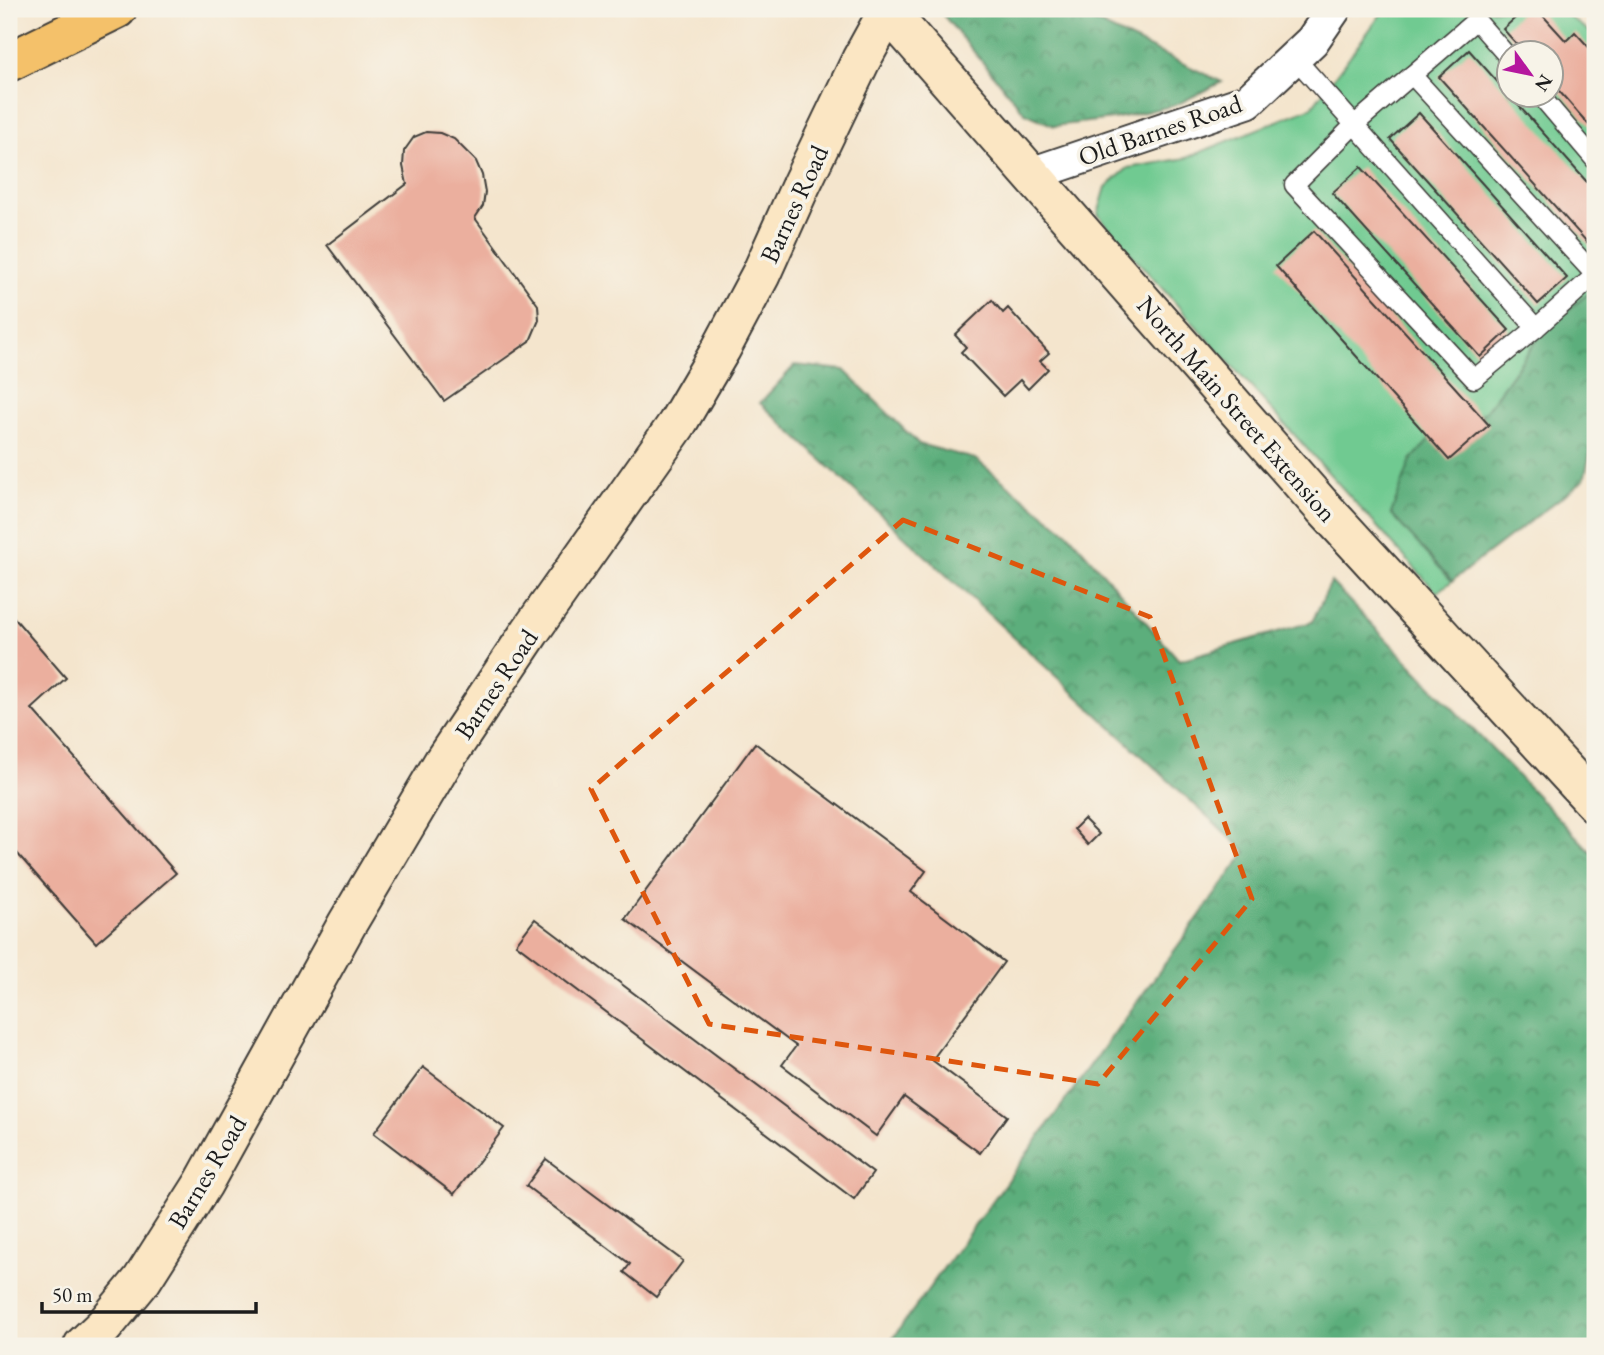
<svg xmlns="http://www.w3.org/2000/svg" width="1604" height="1355" viewBox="0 0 1604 1355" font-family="'EB Garamond',serif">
<defs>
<pattern id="forest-crowns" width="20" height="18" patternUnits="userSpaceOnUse" patternTransform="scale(1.75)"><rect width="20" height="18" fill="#5cae7b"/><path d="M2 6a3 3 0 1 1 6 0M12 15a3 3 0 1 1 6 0" fill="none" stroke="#4b8d64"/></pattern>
</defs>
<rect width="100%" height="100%" fill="#f7f3e8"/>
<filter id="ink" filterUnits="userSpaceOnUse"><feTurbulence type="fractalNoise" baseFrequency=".0143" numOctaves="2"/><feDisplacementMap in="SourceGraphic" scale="14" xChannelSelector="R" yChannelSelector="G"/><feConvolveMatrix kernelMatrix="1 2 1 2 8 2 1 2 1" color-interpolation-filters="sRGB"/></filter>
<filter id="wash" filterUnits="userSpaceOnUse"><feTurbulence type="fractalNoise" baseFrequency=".00686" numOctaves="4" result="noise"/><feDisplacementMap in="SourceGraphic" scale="28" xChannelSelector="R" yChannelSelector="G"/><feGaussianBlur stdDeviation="1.57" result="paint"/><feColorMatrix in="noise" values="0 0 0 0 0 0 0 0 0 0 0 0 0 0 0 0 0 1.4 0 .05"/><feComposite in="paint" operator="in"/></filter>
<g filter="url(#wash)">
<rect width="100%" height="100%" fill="#f4e5cd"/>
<path fill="#70ca91" stroke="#467356" stroke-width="2" fill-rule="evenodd" d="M1385,9H1559L1595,36V288L1545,329L1484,413L1449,420L1391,514L1452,581L1437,593L1114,235L1098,214L1106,187L1128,168L1186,158L1312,107ZM1510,52H1552V94H1510Z"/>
<g fill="url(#forest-crowns)" stroke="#3c654c" stroke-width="2">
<polygon points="938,9 1068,9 1222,82 1176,105 1113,119 1054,126 1025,113"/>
<polygon points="1595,288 1595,431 1584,480 1452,581 1391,514 1411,460 1449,419 1484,413 1545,329"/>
<polygon points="795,365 844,370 919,444 975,459 1068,533 1179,660 1312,622 1331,582 1595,856 1595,1346 887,1346 1246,852 760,403"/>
</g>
<g id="blocks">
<g fill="#ebaf9e">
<polygon points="1525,9 1537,9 1566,41 1575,32 1595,54 1595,132 1552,83 1552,52 1524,52 1503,29"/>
<polygon points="1469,50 1595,191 1595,251 1439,77"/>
<polygon points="1419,113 1567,278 1538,304 1390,139"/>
<polygon points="426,132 440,133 454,139 476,161 482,175 485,192 483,206 475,218 538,305 539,320 530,341 444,401 327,245 407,184 403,166 404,151 414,137"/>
<polygon points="1361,167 1509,330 1480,357 1332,193"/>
<polygon points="1314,231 1489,425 1449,460 1276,266"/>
<polygon points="992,300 1003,313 1008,308 1049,353 1040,361 1048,369 1028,389 1020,380 1003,396 961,352 966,347 955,335"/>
<polygon points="9,612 66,678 32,709 176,873 96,943 9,844"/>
<polygon points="755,743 926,871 911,892 1004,962 932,1060 1007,1116 980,1153 904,1097 876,1136 782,1065 796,1046 625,919"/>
<polygon points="1084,819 1099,834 1088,845 1074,829"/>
<polygon points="535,919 873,1173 854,1199 516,944"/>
<polygon points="423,1067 504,1128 454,1194 374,1133"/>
<polygon points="546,1159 683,1261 656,1297 624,1272 630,1264 526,1186"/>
</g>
</g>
</g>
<g filter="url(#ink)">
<use href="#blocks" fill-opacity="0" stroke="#3c3a37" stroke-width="2"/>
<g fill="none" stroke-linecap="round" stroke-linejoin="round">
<g stroke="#3c3a37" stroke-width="21">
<g id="lane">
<polyline points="1294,57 1536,328 1474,379 1294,185 1354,125 1476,20 1510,59"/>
<polyline points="1412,75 1595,275"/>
<polyline points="1539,94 1595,160"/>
<polyline points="1536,328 1595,275"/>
</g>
</g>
<g stroke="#3c3a37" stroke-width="37">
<polyline id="street" points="1032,174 1248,101 1312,41 1334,9"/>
</g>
<g stroke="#3c3a37" stroke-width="42">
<g id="secondary">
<polyline points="886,9 1320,504 1595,803"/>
<polyline points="83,1346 104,1326 142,1280 203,1184 347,924 443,762 530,632 677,424 721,349 761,274 801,185 861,60 888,11"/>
</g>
</g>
<g stroke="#3c3a37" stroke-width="42">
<polyline id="primary" points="9,62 117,9"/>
</g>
<use href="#lane" stroke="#fff" stroke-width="18"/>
<use href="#street" stroke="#fff" stroke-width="33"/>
<use href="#secondary" stroke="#fbe6c3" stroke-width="38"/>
<use href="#primary" stroke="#f4c16a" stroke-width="38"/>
</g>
</g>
<path fill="none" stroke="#de560d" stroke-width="5" stroke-dasharray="14 9" stroke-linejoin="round" d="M903,520L1150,617L1252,899L1098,1084L709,1024L591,789Z"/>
<g text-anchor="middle" stroke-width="7" stroke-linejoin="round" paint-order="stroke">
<g font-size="26" fill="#1c1c1c" stroke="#f7f3e8">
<text transform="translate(1160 130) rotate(-19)" y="9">Old Barnes Road</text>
<text transform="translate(794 204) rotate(-65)" y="9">Barnes Road</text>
<text transform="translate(1237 409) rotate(49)" y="9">North Main Street Extension</text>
<text transform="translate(496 684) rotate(-56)" y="9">Barnes Road</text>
<text transform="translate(207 1172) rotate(-59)" y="9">Barnes Road</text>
</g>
</g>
<rect width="1604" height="1355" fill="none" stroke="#f7f3e8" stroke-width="35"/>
<g transform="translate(1530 74) rotate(123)"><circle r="33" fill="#f7f3e8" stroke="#9f9d96" stroke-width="2"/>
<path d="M0-5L12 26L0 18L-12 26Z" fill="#b5179e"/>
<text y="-10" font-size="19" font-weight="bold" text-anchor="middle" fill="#1c1c1c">N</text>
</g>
<path d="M42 1302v10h214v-10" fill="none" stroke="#1c1c1c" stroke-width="3.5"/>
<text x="52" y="1302" font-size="21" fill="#1c1c1c" stroke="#f7f3e8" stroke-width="5" paint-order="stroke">50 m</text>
</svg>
